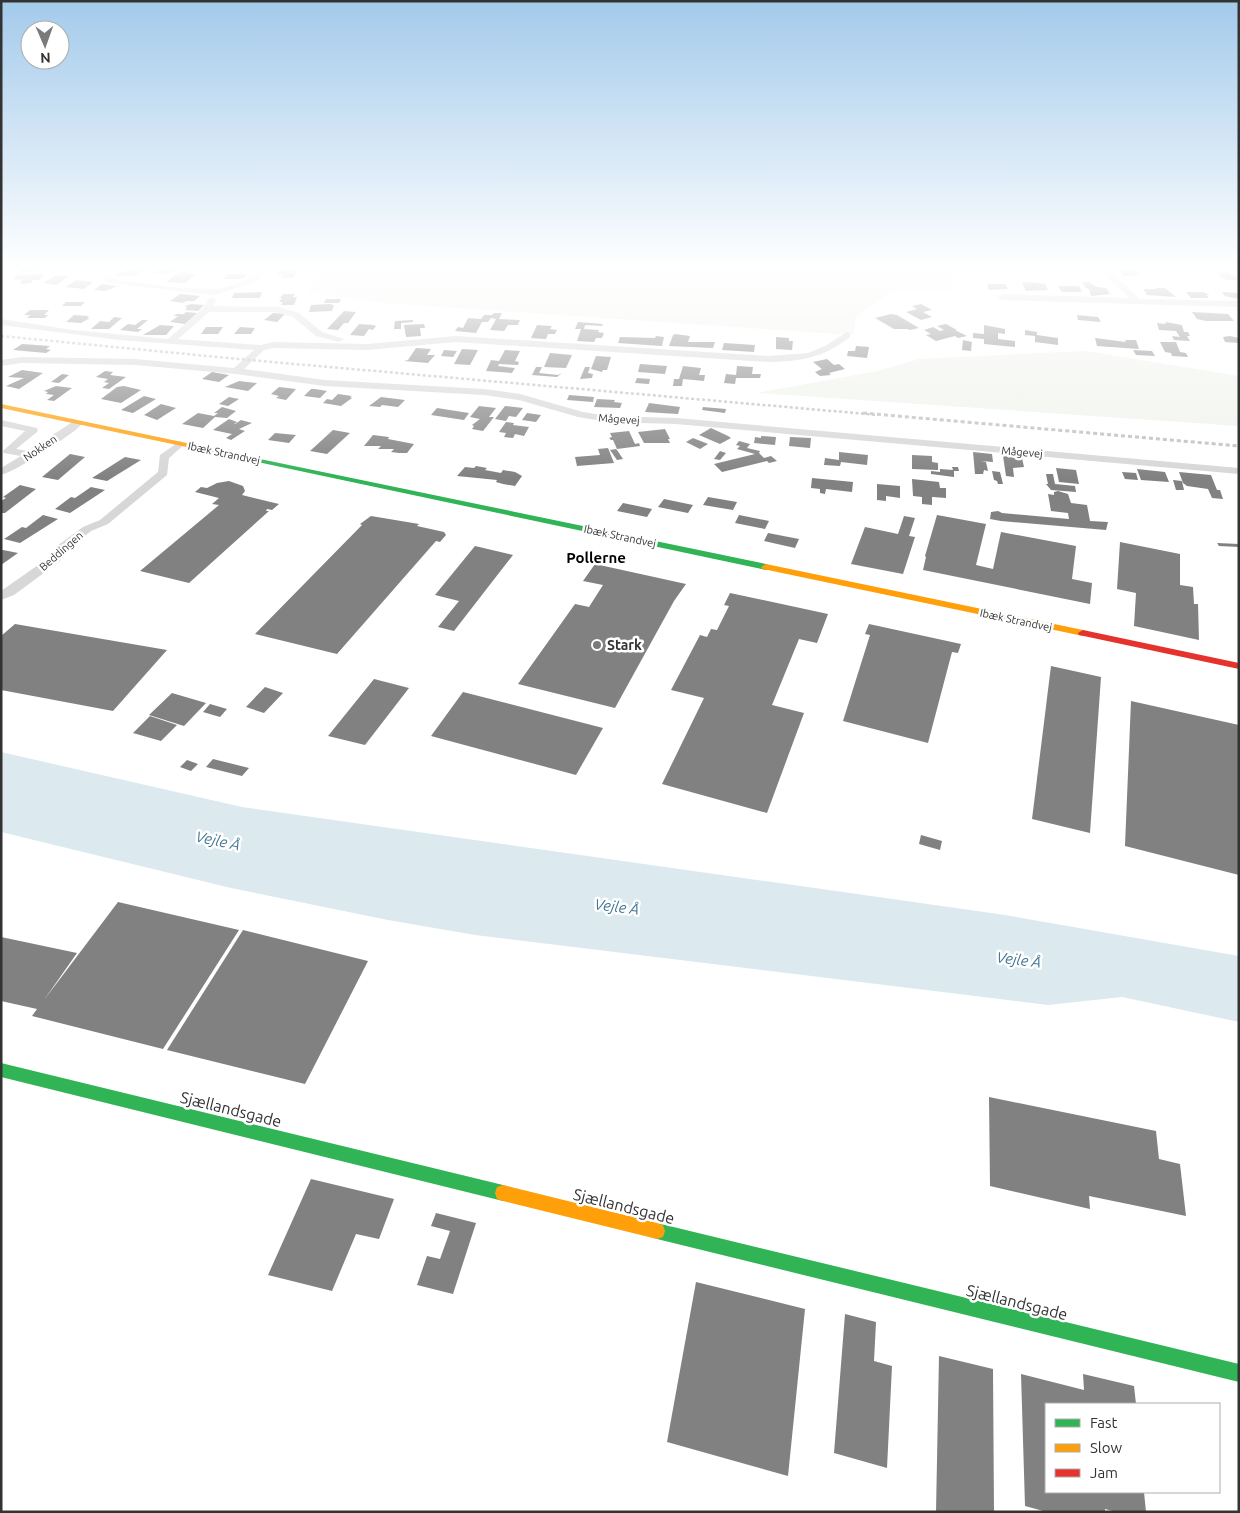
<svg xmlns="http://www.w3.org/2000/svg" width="1240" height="1513" viewBox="0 0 1240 1513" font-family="Ubuntu,sans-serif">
<rect width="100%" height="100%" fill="#fff"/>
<g fill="#f0f3ec">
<polygon points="322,266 954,266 952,290 895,290 856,316 853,335 383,303 307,292"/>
<polygon points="1086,351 1239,376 1239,426 757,393 878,371 918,359"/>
</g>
<polygon fill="#dceaf0" points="1,752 242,807 1005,915 1239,956 1239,1022 1122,997 1048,1005 475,935 388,920 231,888 1,832"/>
<g fill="#818181">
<polygon points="23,266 41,266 38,271 18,272"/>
<polygon points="163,266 164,266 181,268 167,274 154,273"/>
<polygon points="275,266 291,266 288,269 298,270 293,278 282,278 284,275 277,275 280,270 273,270"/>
<polygon points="1128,266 1134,266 1138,270 1134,270 1140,275 1124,276 1118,271 1121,270 1117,267"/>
<polygon points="1198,266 1221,266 1228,270 1215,271 1210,268 1202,269"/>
<polygon points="130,267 144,267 141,272 135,275 115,276"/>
<polygon points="182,270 190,271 187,273 196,274 185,283 166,282"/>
<polygon points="1229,272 1237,277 1239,280 1226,280 1220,277 1216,273"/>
<polygon points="44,274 40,280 33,280 31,283 20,284 23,279 14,280 17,275"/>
<polygon points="227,274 247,274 244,278 238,279 222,279"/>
<polygon points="56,275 69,276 56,285 43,283"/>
<polygon points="76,280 93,282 84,289 66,287"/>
<polygon points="1029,282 1045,284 1048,290 1026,291 1022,283"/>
<polygon points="1082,282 1088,282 1097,287 1106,288 1110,294 1091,296 1089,289 1086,288"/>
<polygon points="102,284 117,286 106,291 94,290"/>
<polygon points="987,284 1005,284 1008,289 989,290"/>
<polygon points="1058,286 1079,286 1082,292 1062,292"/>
<polygon points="1156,288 1165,288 1176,297 1147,295 1143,289 1157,289"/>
<polygon points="262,292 260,298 232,298 234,293"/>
<polygon points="1186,292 1203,292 1210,295 1206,295 1209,298 1191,298"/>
<polygon points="1222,292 1239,293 1239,299 1225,296"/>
<polygon points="180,294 200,296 194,301 186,301 183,303 170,301"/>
<polygon points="283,294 295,294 293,297 297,297 294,305 281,305 283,302 279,302 282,298 280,298"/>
<polygon points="326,299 341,299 339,303 324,303"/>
<polygon points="66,302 85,302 81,306 62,306"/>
<polygon points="191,304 204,305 198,311 185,310 187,308 185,306"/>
<polygon points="921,304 932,310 923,312 932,317 921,320 906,312 917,309 912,306"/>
<polygon points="311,305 329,304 334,305 332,311 309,312"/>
<polygon points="30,310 49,310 44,315 48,315 45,318 27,318 30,315 24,315"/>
<polygon points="344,311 356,312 348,323 344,323 338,330 327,329"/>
<polygon points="186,312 197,313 185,324 170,322 178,316 174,316 176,314 184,314"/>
<polygon points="1192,312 1228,314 1234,321 1206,321 1197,319"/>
<polygon points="273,313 285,314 277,322 264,320"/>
<polygon points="494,313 502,313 499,319 520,320 518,325 508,325 504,331 490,330 496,319 491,318 488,322 482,322 476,333 455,331 458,327 463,328 468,318 481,319 484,315 492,315"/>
<polygon points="891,314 897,315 919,328 910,330 907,329 894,329 875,318"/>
<polygon points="74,315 89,316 87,318 90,318 81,323 66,322"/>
<polygon points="1077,315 1098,317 1101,322 1078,320"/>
<polygon points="114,317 122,318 109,329 91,329 100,321 109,322"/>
<polygon points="142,320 148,320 137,329 142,329 138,332 120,330 128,324 135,325"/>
<polygon points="413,320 413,322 401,323 401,329 394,329 395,321"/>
<polygon points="578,322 603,324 602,326 585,325 584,329 599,330 598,332 604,333 602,338 596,338 594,342 577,341 581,329 575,329"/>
<polygon points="1165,322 1182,325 1184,332 1188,332 1190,336 1187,336 1190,341 1174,340 1172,336 1180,337 1176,331 1159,330 1157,323 1166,324"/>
<polygon points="359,324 373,325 376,326 373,330 369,329 364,336 350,335"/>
<polygon points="424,324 425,328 420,328 421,336 406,337 404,325"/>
<polygon points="946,324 957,330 955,330 967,336 958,338 955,336 936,341 926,335 931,334 924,330 933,327 940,331 944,330 937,326"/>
<polygon points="160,325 174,326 166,335 143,335"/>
<polygon points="537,325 552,326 550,329 557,330 555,334 548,334 546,339 531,338"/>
<polygon points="984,325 1005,329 1005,334 998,333 998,339 1015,341 1015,347 984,344 984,339 973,338 973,333 984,334"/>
<polygon points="206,327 223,327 218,334 201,334"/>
<polygon points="240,327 255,328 251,334 234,334"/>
<polygon points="1025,330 1037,332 1037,335 1058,338 1058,345 1035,342 1035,336 1025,335"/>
<polygon points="675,334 690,336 688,342 715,342 713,348 669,346 673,335"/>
<polygon points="656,336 664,337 662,346 618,343 620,337 655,338"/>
<polygon points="1230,336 1239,338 1239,343 1225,342 1223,337"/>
<polygon points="776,337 789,338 789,341 793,341 792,350 776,349"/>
<polygon points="1095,338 1126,342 1125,340 1136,340 1139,349 1097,346"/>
<polygon points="963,340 972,342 971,351 962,350"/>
<polygon points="1160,342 1176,342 1180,352 1186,353 1188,357 1172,356 1171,353 1165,352"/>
<polygon points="724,343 755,345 754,352 722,350"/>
<polygon points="22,344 50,346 46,349 51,350 46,353 13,350"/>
<polygon points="856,346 869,347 867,358 847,356 848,351 855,351"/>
<polygon points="416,348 431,349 427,355 435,355 428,363 404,361 408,360"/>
<polygon points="462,349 478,350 470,365 454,364"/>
<polygon points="444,350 457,351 453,357 441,356"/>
<polygon points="505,350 520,351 515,361 519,362 518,365 499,364 498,366 515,368 512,373 486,371 491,360 499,361"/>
<polygon points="1133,350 1152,351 1155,356 1136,355"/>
<polygon points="550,353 572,355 566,368 544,367"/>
<polygon points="596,356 611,357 607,370 603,370 602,372 591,369"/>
<polygon points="827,359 834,365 839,364 845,369 829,373 831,375 820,376 815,372 822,369 813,362"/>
<polygon points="640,364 667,366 665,374 638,372"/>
<polygon points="683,366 701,368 699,375 705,375 704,381 683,379 682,386 673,386 674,379 679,379"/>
<polygon points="737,366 753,367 752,374 761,374 760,378 736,378 735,384 724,383 726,374 736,375"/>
<polygon points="536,367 542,367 539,373 558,375 562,373 557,377 532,375"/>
<polygon points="585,367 590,367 588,373 593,374 592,378 580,379"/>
<polygon points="22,370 43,373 19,389 6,386 24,378 8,377"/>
<polygon points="105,371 113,372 110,375 126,377 109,389 102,388 109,383 104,382 108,379 96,377"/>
<polygon points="212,372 229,375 219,382 202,379"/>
<polygon points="62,374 69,375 59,383 51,382"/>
<polygon points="637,378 650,379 649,384 635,383"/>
<polygon points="239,381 257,383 248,391 225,387"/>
<polygon points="56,386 72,388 54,401 47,400 54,395 46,394 48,392 44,391"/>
<polygon points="124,386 141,390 121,403 101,399 117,387"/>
<polygon points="279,387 296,389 286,400 276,398 279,396 271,394"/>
<polygon points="311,389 315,389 327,391 320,398 304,396"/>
<polygon points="338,394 352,396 350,397 352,398 341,406 323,403 327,399 332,400"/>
<polygon points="569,395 594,397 593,402 567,400"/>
<polygon points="144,396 156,399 133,413 121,410"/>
<polygon points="229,397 239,399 228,406 219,404"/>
<polygon points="381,397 405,400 398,407 382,405 380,407 369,406"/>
<polygon points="597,399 615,400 614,402 622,403 620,408 594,407"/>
<polygon points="649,403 680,407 678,414 645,412"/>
<polygon points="161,404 176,408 157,420 144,415"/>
<polygon points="479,406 496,408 489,417 494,417 483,431 472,429 474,426 472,425 480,419 470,417"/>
<polygon points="505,406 523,408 516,417 509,416 506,421 495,419"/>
<polygon points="222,407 236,411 227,418 215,417 203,428 182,424 198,413 214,416 218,413 214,413"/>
<polygon points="703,407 726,409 725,413 702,410"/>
<polygon points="437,408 469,413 464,420 431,415"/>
<polygon points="527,413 541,415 536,422 522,420"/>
<polygon points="229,419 237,422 234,424 235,424 241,420 252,423 239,429 245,431 231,440 226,438 232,434 213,430"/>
<polygon points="506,422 514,423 513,425 529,427 524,436 515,434 513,438 504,437 506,433 499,432"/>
<polygon points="711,428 728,436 731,438 720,444 699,435"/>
<polygon points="665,429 670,439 668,439 670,443 644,443 638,432"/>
<polygon points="333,430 350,433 327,454 310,451"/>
<polygon points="629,431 635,444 639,443 640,446 617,449 613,440 611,440 609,438 612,437 610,433"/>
<polygon points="275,433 296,435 289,443 268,440"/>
<polygon points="373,435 389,437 388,439 414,444 407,453 399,453 391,452 394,449 378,449 381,446 364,446"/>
<polygon points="761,436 776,437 775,445 754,443 755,437 761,438"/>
<polygon points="790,437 811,438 810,448 789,446"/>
<polygon points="693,438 708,444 700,449 686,442"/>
<polygon points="739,441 750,444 747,448 760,451 759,453 764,458 771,456 777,461 769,463 767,461 722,472 714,464 755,454 737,449 740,446 736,445"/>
<polygon points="608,448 614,463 577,466 575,457 600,455 598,449"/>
<polygon points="616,449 617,450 623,459 617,460 610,450"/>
<polygon points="720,451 726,453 720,460 714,459"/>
<polygon points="839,452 868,455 867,465 841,462 840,466 824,465 825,458 839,460"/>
<polygon points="973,452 992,454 993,462 981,461 986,462 988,471 984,470 983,474 975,474"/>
<polygon points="70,454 85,457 58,480 42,477"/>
<polygon points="912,455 932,456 932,462 938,463 938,470 912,469"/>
<polygon points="1003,456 1022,458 1024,467 1013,468 1014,477 1006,476"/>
<polygon points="125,457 141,460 107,481 92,478"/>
<polygon points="476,466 487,468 485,470 501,473 503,470 515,472 522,476 515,486 503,484 496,482 497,480 457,476 465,467 474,468"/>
<polygon points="952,467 958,467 959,471 954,471 954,477 931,474 931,471 940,472 940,469 953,470"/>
<polygon points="1056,468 1076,470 1079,484 1059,482"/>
<polygon points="1137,469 1165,472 1169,482 1141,480"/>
<polygon points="992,471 1000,472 1003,484 998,484 997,481 994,480"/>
<polygon points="1122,472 1136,473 1138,480 1125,479"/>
<polygon points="1179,472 1211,475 1217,490 1220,490 1223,499 1212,498 1208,489 1187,486 1183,483"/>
<polygon points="1046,474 1053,474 1055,484 1075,486 1076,492 1051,490 1046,484 1048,484"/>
<polygon points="812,478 853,482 852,492 826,489 825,494 820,493 820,489 811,488"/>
<polygon points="912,479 939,482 940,488 946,488 946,498 933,497 932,497 932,505 922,504 922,497 913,496"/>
<polygon points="1173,480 1182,481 1184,490 1176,490"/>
<polygon points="229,481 243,486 245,491 242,495 279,504 272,510 267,509 266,511 269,511 189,583 140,571 219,505 212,504 219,498 195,492 201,487 207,488 217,483"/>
<polygon points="877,484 900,486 900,498 886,496 886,501 877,500"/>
<polygon points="20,485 36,489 5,513 1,513 1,501 6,498 3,497"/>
<polygon points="91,487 105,490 70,513 55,509 71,497 75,498"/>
<polygon points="1058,491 1068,494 1071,503 1087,505 1090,521 1108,522 1106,530 1001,521 990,519 991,512 998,511 1002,513 1069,519 1068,513 1051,511 1048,494 1054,495 1054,492"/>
<polygon points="708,497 737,502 733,510 703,505"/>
<polygon points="664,499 693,505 688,513 658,507"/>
<polygon points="623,503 652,509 647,517 617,511"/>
<polygon points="43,515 58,519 20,543 4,539 22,527 26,528"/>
<polygon points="739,515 769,521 765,529 735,523"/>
<polygon points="937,515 986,524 976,565 993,569 1001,532 1076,546 1072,579 1092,583 1090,604 923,570 926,557 925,556"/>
<polygon points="371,516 419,524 417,526 444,532 446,535 440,542 436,541 337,654 255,634 362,525 360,524"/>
<polygon points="904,516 915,518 909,536 915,537 903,574 851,564 865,527 898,534"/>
<polygon points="768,533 799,539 795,548 764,541"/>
<polygon points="1120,542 1180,554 1180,585 1193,587 1194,604 1198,604 1199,640 1134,626 1136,593 1117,589"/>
<polygon points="1217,543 1239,544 1239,547 1219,546"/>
<polygon points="475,546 513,555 454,631 438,627 459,601 435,595"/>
<polygon points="1,550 3,550 18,553 1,565"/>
<polygon points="595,564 686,584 674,601 615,708 518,684 575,604 589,607 603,585 583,581"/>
<polygon points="730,593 828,614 817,643 799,639 772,705 804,713 767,813 662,784 704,698 671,690 700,635 707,637 711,629 717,630 729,606 724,605"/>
<polygon points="15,624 167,650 113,711 1,690 1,636"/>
<polygon points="869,624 961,644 958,653 952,652 928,743 843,721 870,635 865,634"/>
<polygon points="1051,666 1101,677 1090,833 1032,819"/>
<polygon points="374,679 409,688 365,745 328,736"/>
<polygon points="265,687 283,693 264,713 246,707"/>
<polygon points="463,692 603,728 576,775 431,736"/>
<polygon points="172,693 206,703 184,726 149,715"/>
<polygon points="1131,701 1239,725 1239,875 1125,846"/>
<polygon points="210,704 227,709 220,717 203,712"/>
<polygon points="150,716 177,725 161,741 133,733"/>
<polygon points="213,759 249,768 242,776 206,767"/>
<polygon points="187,760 198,764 191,771 180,767"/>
<polygon points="921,835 942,841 940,850 919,844"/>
<polygon points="118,902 239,930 163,1049 32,1016 37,1009 1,1001 1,937 77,953 44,1000"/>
<polygon points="243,930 368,961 305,1084 167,1050"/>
<polygon points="989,1097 1156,1131 1159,1159 1180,1164 1186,1216 1089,1196 1090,1209 990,1186"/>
<polygon points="311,1179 394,1199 379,1239 356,1234 332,1291 268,1275"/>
<polygon points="436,1213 476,1223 453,1294 417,1285 427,1256 440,1259 450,1231 431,1226"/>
<polygon points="696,1282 805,1309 788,1476 667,1442"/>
<polygon points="845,1314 876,1322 874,1361 892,1366 887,1468 834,1453"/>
<polygon points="939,1356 993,1369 994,1512 936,1512"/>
<polygon points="1021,1374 1084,1390 1083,1374 1134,1386 1136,1404 1046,1404 1046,1492 1144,1492 1146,1512 1116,1512 1105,1509 1105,1512 1047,1512 1025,1506"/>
</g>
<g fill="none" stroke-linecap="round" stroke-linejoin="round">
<g fill="#d7d7d7" fill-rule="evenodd">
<path d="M93,266H102L114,280C146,283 179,289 212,289C227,289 254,278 264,266H273L265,276L253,283L214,295L109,283H106L102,274Z"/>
<polygon points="1095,266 1104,266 1140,299 1239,301 1239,307 1002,300 998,297 1002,294 1130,298"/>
<polygon points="1230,266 1239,266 1239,270"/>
<path d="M212,297L216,300L213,306L279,307L299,313L322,332L344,339L339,342L316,336L293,317L275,312H209L178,339L261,345L273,342L367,344L456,336L768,356L808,353L825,346L847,332L850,333V337C823,358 802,361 768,362L456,342L367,350L273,348L264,350L244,369L325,380L484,389L520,394L583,412L608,416L676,418L1239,468V474L676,424L608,422L578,417L519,400L484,395L325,386L236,374L136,365L22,363L1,366V360L22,357L136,359L234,368L254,350L120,340L1,325V319L73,330L168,339L203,308L209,298Z"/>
<path d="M1,420L37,428L38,430L37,432L16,449L28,451L74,421H82L83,423C74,434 15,472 1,475V468L21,456L4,453L3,451L25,431L1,426Z"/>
<polygon points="180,441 185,444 169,458 167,475 108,524 91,531 66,551 60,561 14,595 1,600 1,591 51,556 57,546 83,527 100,520 158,472 160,455"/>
</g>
<g fill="#30b455" fill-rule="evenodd">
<polygon points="217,450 766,564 771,567 766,570 220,454 216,452"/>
<polygon points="1,1063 503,1185 509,1187 511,1193 509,1199 503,1201 1,1077"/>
<polygon points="657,1223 1239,1364 1239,1382 657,1239 651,1237 649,1231 651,1225"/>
</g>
<g fill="#ff9f0a" fill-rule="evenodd">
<polygon points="1,404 220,450 224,452 220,454 1,408"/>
<polygon points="766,564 1083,630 1088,633 1083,636 763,569 761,567"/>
<polygon points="503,1185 657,1223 663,1225 665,1231 663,1237 657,1239 503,1201 497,1199 495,1193 497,1187"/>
</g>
<polygon fill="#e5322d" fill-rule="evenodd" points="1083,630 1239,663 1239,669 1079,635 1078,633"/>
<polyline stroke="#bebebe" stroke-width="2.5" stroke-dasharray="3 2.5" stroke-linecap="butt" points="1,336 238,359 878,415"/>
<polyline stroke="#bebebe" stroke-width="3" stroke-dasharray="4 3" stroke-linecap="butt" points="863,413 1239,446"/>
</g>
<linearGradient id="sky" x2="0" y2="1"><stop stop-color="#a3caeb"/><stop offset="0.56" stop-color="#fff"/><stop offset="1" stop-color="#fff" stop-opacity="0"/></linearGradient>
<rect width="1240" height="478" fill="url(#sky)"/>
<circle fill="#7a7a7a" stroke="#fff" stroke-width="2" cx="597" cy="645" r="5"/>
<g text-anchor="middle" stroke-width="5" stroke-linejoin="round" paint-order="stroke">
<g font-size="11" fill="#333" stroke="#fff">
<text transform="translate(619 419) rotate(4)" y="4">Mågevej</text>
<text transform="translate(40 448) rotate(-34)" y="4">Nokken</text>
<text transform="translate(1022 452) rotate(5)" y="4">Mågevej</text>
<text transform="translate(224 453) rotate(12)" y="4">Ibæk Strandvej</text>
<text transform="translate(620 536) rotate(12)" y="4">Ibæk Strandvej</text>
<text transform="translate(61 551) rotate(-41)" y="4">Beddingen</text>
<text transform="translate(1016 620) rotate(12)" y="4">Ibæk Strandvej</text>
</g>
<g font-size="14" font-weight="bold" fill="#333" stroke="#fff" text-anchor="start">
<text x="607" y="650">Stark</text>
</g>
<g font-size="15" font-weight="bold" fill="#000" stroke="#fff">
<text x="596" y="563">Pollerne</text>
</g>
<g font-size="15" font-style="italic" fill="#437792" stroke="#fff">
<text transform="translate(218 841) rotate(12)" y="5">Vejle Å</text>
<text transform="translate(617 907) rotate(7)" y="5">Vejle Å</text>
<text transform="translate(1019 960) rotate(7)" y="5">Vejle Å</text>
</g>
<g font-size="16" fill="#333" stroke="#fff">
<text transform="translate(231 1109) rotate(14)" y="6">Sjællandsgade</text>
<text transform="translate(624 1206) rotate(14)" y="6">Sjællandsgade</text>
<text transform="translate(1017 1302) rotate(14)" y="6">Sjællandsgade</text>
</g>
</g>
<rect width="1240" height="1513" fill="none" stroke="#333333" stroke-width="5"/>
<rect x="1045" y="1403" width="175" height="90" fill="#ffffff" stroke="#adadad"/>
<rect x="1055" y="1419" width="25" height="8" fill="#30b455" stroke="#adadad"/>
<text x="1090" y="1428" font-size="15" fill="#333333">Fast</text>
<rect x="1055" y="1444" width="25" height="8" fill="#ff9f0a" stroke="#adadad"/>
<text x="1090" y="1453" font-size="15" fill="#333333">Slow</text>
<rect x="1055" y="1469" width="25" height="8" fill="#e5322d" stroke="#adadad"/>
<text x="1090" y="1478" font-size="15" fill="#333333">Jam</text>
<g transform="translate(45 45) rotate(178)"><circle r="24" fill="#ffffff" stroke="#adadad"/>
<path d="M0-4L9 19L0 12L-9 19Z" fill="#7a7a7a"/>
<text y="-8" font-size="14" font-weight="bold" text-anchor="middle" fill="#333333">N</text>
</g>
</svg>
